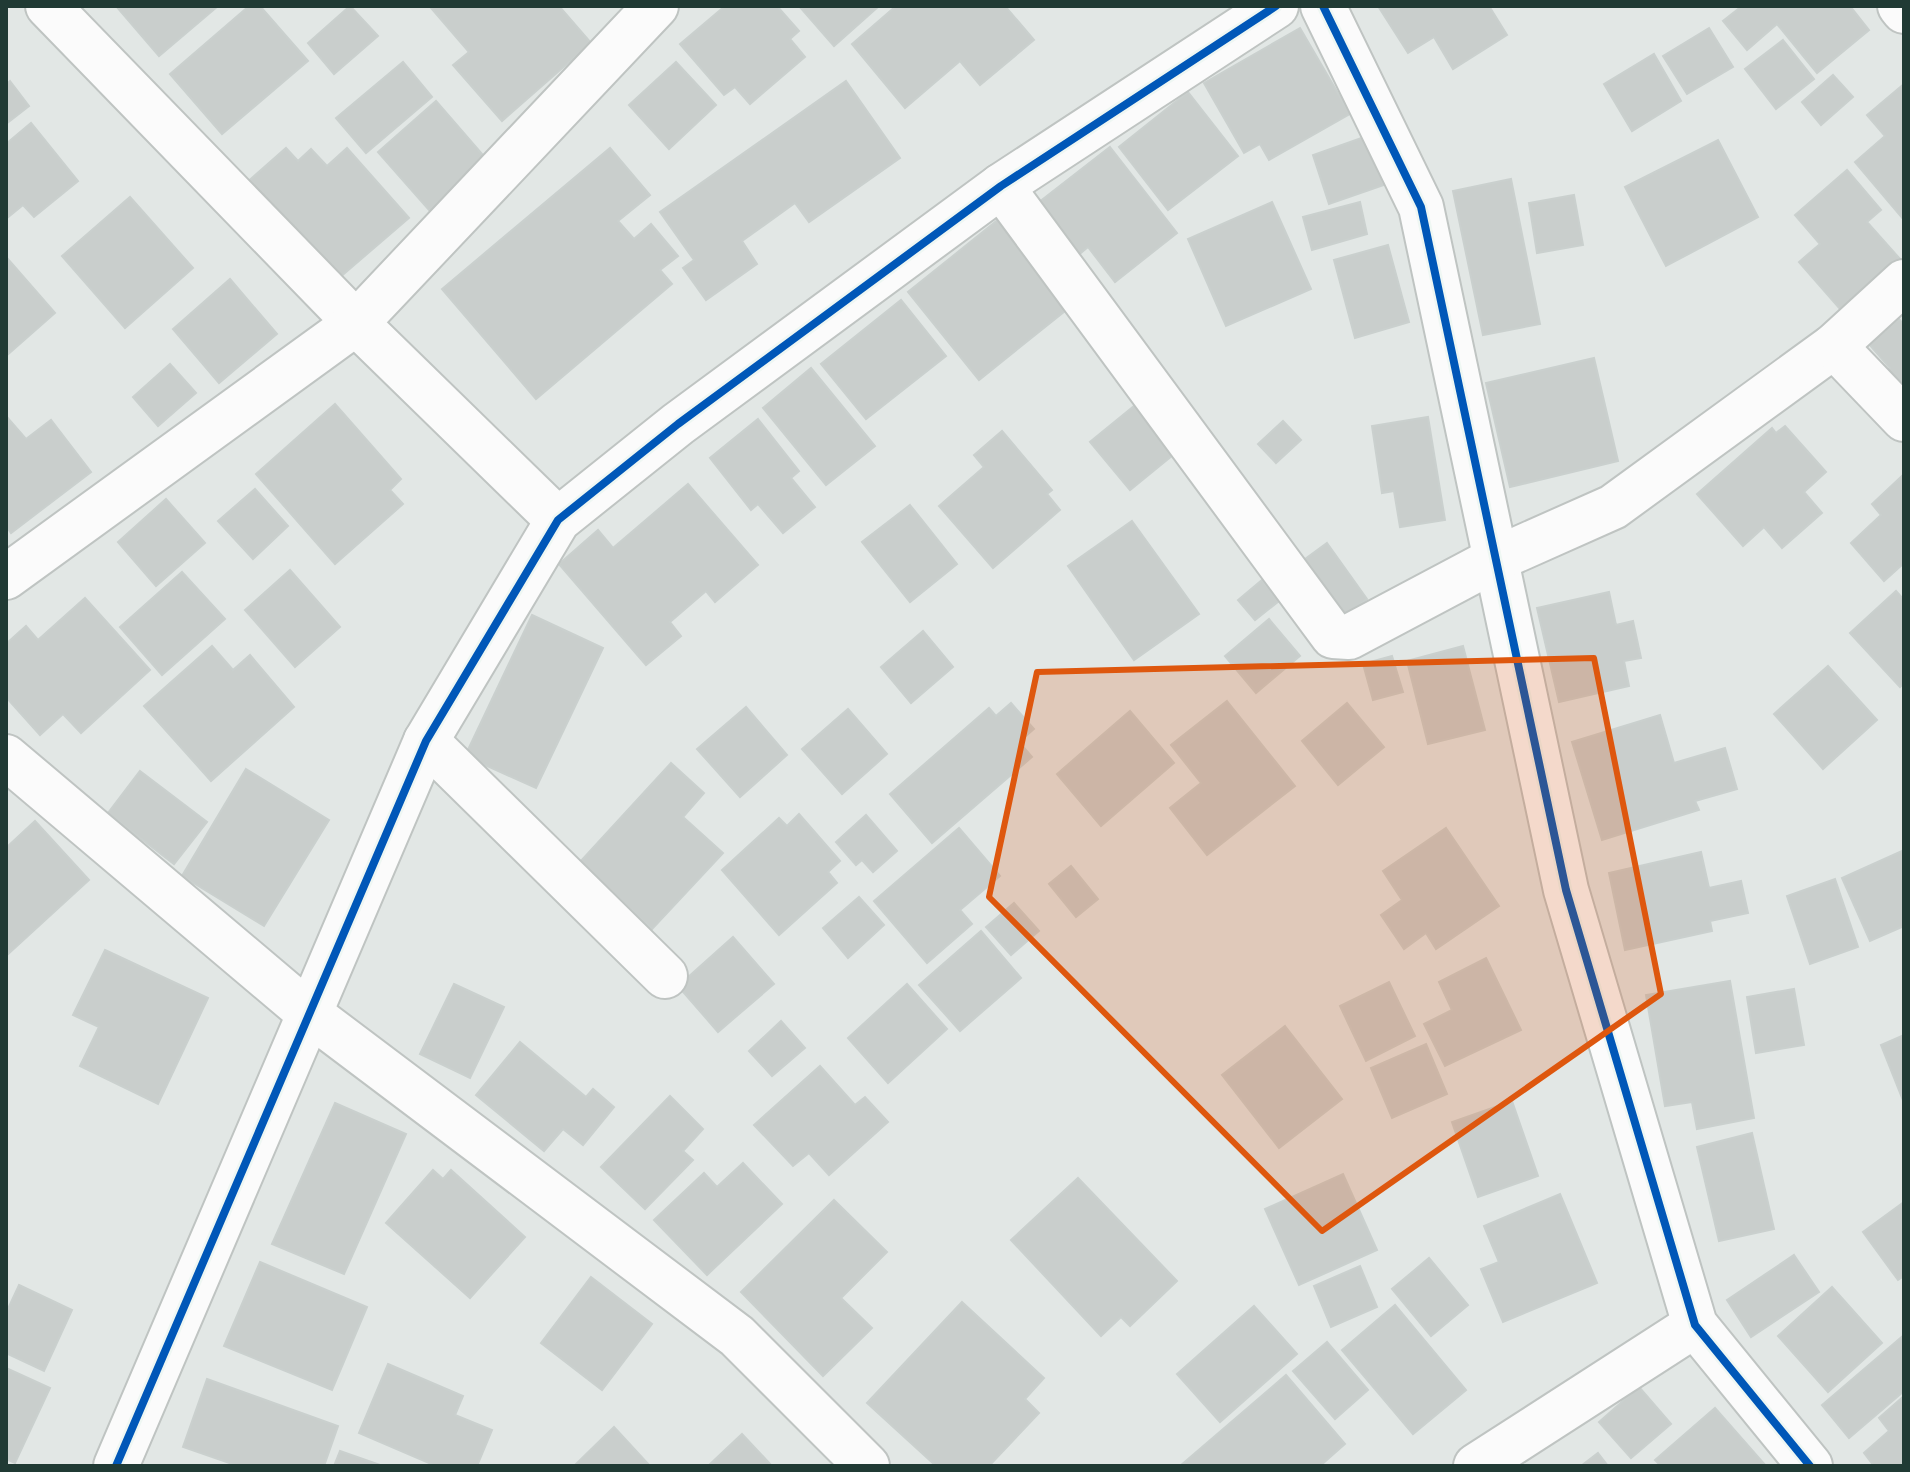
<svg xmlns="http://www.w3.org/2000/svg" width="1910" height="1472" viewBox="0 0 1910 1472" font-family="'Sofia Sans Condensed',sans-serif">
<rect width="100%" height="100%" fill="#e2e7e5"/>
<g fill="#c9cecc" stroke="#cad0ce" stroke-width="2">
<polygon points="116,6 218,6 159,56"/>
<polygon points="249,6 260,6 308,61 222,134 170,74"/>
<polygon points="350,6 378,36 334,74 308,43"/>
<polygon points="434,6 559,6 591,43 502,121 453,65 469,52 431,8"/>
<polygon points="725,6 777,6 799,31 790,39 805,57 750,104 735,87 724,95 680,44"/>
<polygon points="799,6 879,6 834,46"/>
<polygon points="896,6 1005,6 1034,40 980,85 960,61 905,108 852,44"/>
<polygon points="1378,6 1489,6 1507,35 1453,69 1434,37 1408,53"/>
<polygon points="1742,6 1850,6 1869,30 1817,73 1777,24 1747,50 1723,21"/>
<polygon points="1300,28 1350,114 1269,160 1260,144 1244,153 1204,83"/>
<polygon points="1709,28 1733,67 1687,94 1663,56"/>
<polygon points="1783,40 1814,79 1776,109 1745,69"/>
<polygon points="1654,54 1681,101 1632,131 1604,84"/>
<polygon points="403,62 432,97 366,153 336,118"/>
<polygon points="676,62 716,105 669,149 629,105"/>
<polygon points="1833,75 1853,97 1821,125 1802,102"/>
<polygon points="10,81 29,106 6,124 6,85"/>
<polygon points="846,81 900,158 809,222 795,203 742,241 757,264 706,300 683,268 694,260 660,212"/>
<polygon points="1904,84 1904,220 1855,162 1885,136 1867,115"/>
<polygon points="1188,92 1238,156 1168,210 1119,147"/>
<polygon points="436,101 488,161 430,211 378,152"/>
<polygon points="31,123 78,181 34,217 23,205 6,219 6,144"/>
<polygon points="1367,136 1384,185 1329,204 1313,155"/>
<polygon points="1718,140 1758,217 1666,266 1625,187"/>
<polygon points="1110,147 1177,233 1115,282 1088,247 1070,262 1029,210"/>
<polygon points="286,148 298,161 311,149 327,166 347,148 409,218 332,284 245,184"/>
<polygon points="610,148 650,195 618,221 634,239 651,224 678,256 660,270 672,284 536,399 442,289"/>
<polygon points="1847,170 1881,210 1867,222 1900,259 1841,310 1799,262 1820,244 1795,215"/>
<polygon points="1511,179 1540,324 1483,335 1453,191"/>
<polygon points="1574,195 1583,245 1537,253 1529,203"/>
<polygon points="130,197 193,268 125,328 62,256"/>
<polygon points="1272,202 1311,289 1226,326 1188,239"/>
<polygon points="1360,202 1367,234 1312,250 1303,217"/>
<polygon points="999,219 1070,307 979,380 908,292"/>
<polygon points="1388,245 1409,322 1355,338 1334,260"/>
<polygon points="7,258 55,313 6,356 6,259"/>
<polygon points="230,279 277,334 219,383 173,329"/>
<polygon points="901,300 946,356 866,419 821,364"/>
<polygon points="1899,319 1904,325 1904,401 1881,375 1890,368 1869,344"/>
<polygon points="1594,358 1618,461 1510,487 1486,383"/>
<polygon points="170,364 196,393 158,426 133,397"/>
<polygon points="811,368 875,446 826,485 763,408"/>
<polygon points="1139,402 1179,450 1130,490 1090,442"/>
<polygon points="335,404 401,479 390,490 403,504 335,564 256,474"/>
<polygon points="6,416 26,439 51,420 91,472 11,533 6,526"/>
<polygon points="1428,417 1445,520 1400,527 1394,491 1382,493 1372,426"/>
<polygon points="758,419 799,471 791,478 815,507 783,533 758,504 751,510 710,458"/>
<polygon points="1283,421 1301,440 1276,463 1258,444"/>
<polygon points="1785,426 1826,472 1804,492 1822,513 1782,548 1764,527 1743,546 1697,494 1772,428 1776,433"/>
<polygon points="1002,431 1052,490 1047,494 1060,510 993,568 939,506 984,467 974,455"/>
<polygon points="1904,474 1904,563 1884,581 1851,543 1881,515 1872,504"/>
<polygon points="688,484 758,565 715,602 706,591 670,622 681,636 646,665 559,564 598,530 613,548"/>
<polygon points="255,489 288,526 253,559 218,521"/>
<polygon points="166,499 205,543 156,586 118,542"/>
<polygon points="910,505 957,564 910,602 862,542"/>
<polygon points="1132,521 1199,614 1134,660 1068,566"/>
<polygon points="1327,543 1367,599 1337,621 1297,565"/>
<polygon points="290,570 340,627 295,667 245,610"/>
<polygon points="182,572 225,619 162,675 120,627"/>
<polygon points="1262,580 1279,601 1255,620 1238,600"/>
<polygon points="1896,591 1904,600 1904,683 1900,687 1850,633"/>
<polygon points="1609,592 1616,625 1633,621 1641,658 1624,661 1629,686 1559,702 1537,608"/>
<polygon points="85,598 150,670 81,733 63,714 40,735 6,697 6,644 26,626 38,640"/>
<polygon points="532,615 603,648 536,788 465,756"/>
<polygon points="1269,619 1300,656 1256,693 1225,656"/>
<polygon points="923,631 953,667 911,703 881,667"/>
<polygon points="212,646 233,670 250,655 294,707 211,781 144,706"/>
<polygon points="1463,646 1485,730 1428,744 1407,661"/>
<polygon points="1392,656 1403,692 1373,700 1363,664"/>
<polygon points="1828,666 1877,720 1823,769 1774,714"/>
<polygon points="1227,701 1295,786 1207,855 1170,808 1201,783 1171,745"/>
<polygon points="1011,703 1034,729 1019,742 1032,757 932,843 890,794 989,708 996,716"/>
<polygon points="1347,703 1384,747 1338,785 1302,741"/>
<polygon points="746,707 787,755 740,797 697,749"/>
<polygon points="848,709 887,754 842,794 802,749"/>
<polygon points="1130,711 1174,763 1101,826 1057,774"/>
<polygon points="1660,715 1674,763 1725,748 1737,789 1695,801 1699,810 1602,840 1572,742"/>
<polygon points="671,763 704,793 683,817 723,853 652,929 580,862"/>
<polygon points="246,769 329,820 264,926 182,876"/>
<polygon points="140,771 207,822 174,864 108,813"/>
<polygon points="799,814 840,861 828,872 837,883 779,935 722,870 779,818 787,826"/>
<polygon points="866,815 897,851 873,872 862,860 856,865 836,842"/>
<polygon points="35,821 89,880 6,956 6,848"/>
<polygon points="959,828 1000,876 960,910 972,924 927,963 874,901"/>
<polygon points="1446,828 1499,906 1436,949 1426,933 1404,949 1381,915 1402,900 1383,871"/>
<polygon points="1904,850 1904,926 1870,941 1842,878"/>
<polygon points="1701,852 1709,888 1741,881 1748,913 1710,921 1712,931 1625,950 1609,873"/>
<polygon points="1071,866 1098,899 1076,917 1049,884"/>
<polygon points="1835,879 1858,947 1810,964 1787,896"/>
<polygon points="859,897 884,925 848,958 823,928"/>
<polygon points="1014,903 1039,931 1011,955 986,927"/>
<polygon points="981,931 1021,978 960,1031 919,985"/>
<polygon points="733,937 774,984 718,1032 678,986"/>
<polygon points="105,950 208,998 158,1104 80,1066 99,1027 73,1015"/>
<polygon points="1486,958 1521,1030 1445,1066 1424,1024 1452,1010 1439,982"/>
<polygon points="1730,981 1754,1118 1697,1129 1692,1102 1665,1106 1646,995"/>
<polygon points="1389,982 1415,1036 1366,1061 1340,1006"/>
<polygon points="454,984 504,1007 470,1078 420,1054"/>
<polygon points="907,984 947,1029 888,1083 848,1038"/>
<polygon points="1794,989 1804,1045 1756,1053 1747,997"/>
<polygon points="781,1021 805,1048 772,1076 749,1051"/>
<polygon points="1285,1026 1342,1099 1279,1148 1222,1075"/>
<polygon points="1904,1035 1904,1103 1881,1045"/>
<polygon points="520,1042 586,1097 593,1089 614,1107 583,1145 563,1129 544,1151 476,1095"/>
<polygon points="1426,1044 1447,1094 1392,1118 1371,1068"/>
<polygon points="820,1066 855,1105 865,1097 888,1122 829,1175 809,1153 793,1166 754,1125"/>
<polygon points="670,1096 703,1129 683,1151 693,1160 645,1209 601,1167"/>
<polygon points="1512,1101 1538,1176 1478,1197 1452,1122"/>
<polygon points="335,1103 406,1134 344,1274 272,1244"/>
<polygon points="1752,1133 1774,1229 1719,1241 1697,1147"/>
<polygon points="743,1163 782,1204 707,1275 654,1220 704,1173 717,1187"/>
<polygon points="433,1170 443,1179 451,1170 525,1237 470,1298 386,1223"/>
<polygon points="1343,1174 1377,1250 1299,1285 1265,1209"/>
<polygon points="1078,1178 1177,1281 1130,1326 1121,1317 1101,1336 1011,1240"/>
<polygon points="1560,1194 1597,1283 1503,1322 1481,1269 1499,1262 1484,1226"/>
<polygon points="834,1200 887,1252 841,1298 872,1328 823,1376 741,1292"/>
<polygon points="1904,1202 1904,1276 1898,1280 1863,1232"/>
<polygon points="1794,1255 1819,1292 1751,1337 1727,1300"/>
<polygon points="1429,1258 1468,1305 1431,1336 1392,1289"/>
<polygon points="260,1262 367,1307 332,1390 224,1346"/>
<polygon points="1360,1266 1377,1307 1331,1327 1314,1286"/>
<polygon points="591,1277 652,1324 602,1390 541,1343"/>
<polygon points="19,1285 72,1310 44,1371 6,1353 6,1313"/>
<polygon points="1832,1287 1882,1343 1828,1392 1778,1336"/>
<polygon points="962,1302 1044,1378 1025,1399 1039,1413 989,1466 936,1466 867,1403"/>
<polygon points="1395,1305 1466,1390 1413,1434 1342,1350"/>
<polygon points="1254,1306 1297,1354 1220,1422 1177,1374"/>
<polygon points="1904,1335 1904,1391 1849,1438 1822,1405"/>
<polygon points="1327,1342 1368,1390 1335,1419 1293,1371"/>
<polygon points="388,1364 463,1396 455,1415 492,1430 477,1466 436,1466 359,1433"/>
<polygon points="6,1368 50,1388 15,1463 6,1459"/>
<polygon points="1286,1375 1345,1444 1320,1466 1180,1466"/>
<polygon points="207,1379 338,1426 324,1466 238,1466 183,1447"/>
<polygon points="1639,1387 1671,1424 1631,1458 1599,1422"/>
<polygon points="1904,1396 1904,1466 1874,1466 1864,1453 1889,1431 1879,1418"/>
<polygon points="1715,1408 1766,1466 1661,1466 1655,1460"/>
<polygon points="614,1427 650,1466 574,1466"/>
<polygon points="742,1434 772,1466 708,1466"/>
<polygon points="340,1451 380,1465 380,1466 334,1466"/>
<polygon points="1598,1453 1608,1466 1581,1466"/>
</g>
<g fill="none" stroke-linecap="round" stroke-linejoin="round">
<g stroke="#bfc4c2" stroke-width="48">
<g id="minor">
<polyline points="48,6 356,323 558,520"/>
<polyline points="1323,6 1421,207 1566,890 1695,1325 1810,1466"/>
<polyline points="1900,6 1904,11"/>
<polyline points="1001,186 1333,636 1349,637 1496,559 1613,507 1834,346 1904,282"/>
<polyline points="1834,346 1904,419"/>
<polyline points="6,577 356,323 656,6"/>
<polyline points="426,741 665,976"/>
<polyline points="6,757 310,1014 737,1336 867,1466"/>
<polyline points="116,1466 426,741 558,520 678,424 1001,186 1276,6"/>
<polyline points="1476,1466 1695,1325"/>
</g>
</g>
<use href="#minor" stroke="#fbfbfb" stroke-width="44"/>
<g stroke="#eff7f3" stroke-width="13">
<g id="cycleway">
<polyline points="1323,6 1421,207 1566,890 1695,1325 1810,1466"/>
<polyline points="116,1466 426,741 558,520 678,424 1001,186 1276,6"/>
</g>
</g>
<use href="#cycleway" stroke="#0057b8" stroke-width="8"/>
</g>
<path fill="#de570e" fill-opacity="0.2" stroke="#de570e" stroke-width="6" stroke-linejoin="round" d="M1594,658L1661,994L1322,1231L989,897L1037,672Z"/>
<rect width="1910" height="1472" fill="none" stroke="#203a34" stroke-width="16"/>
</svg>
